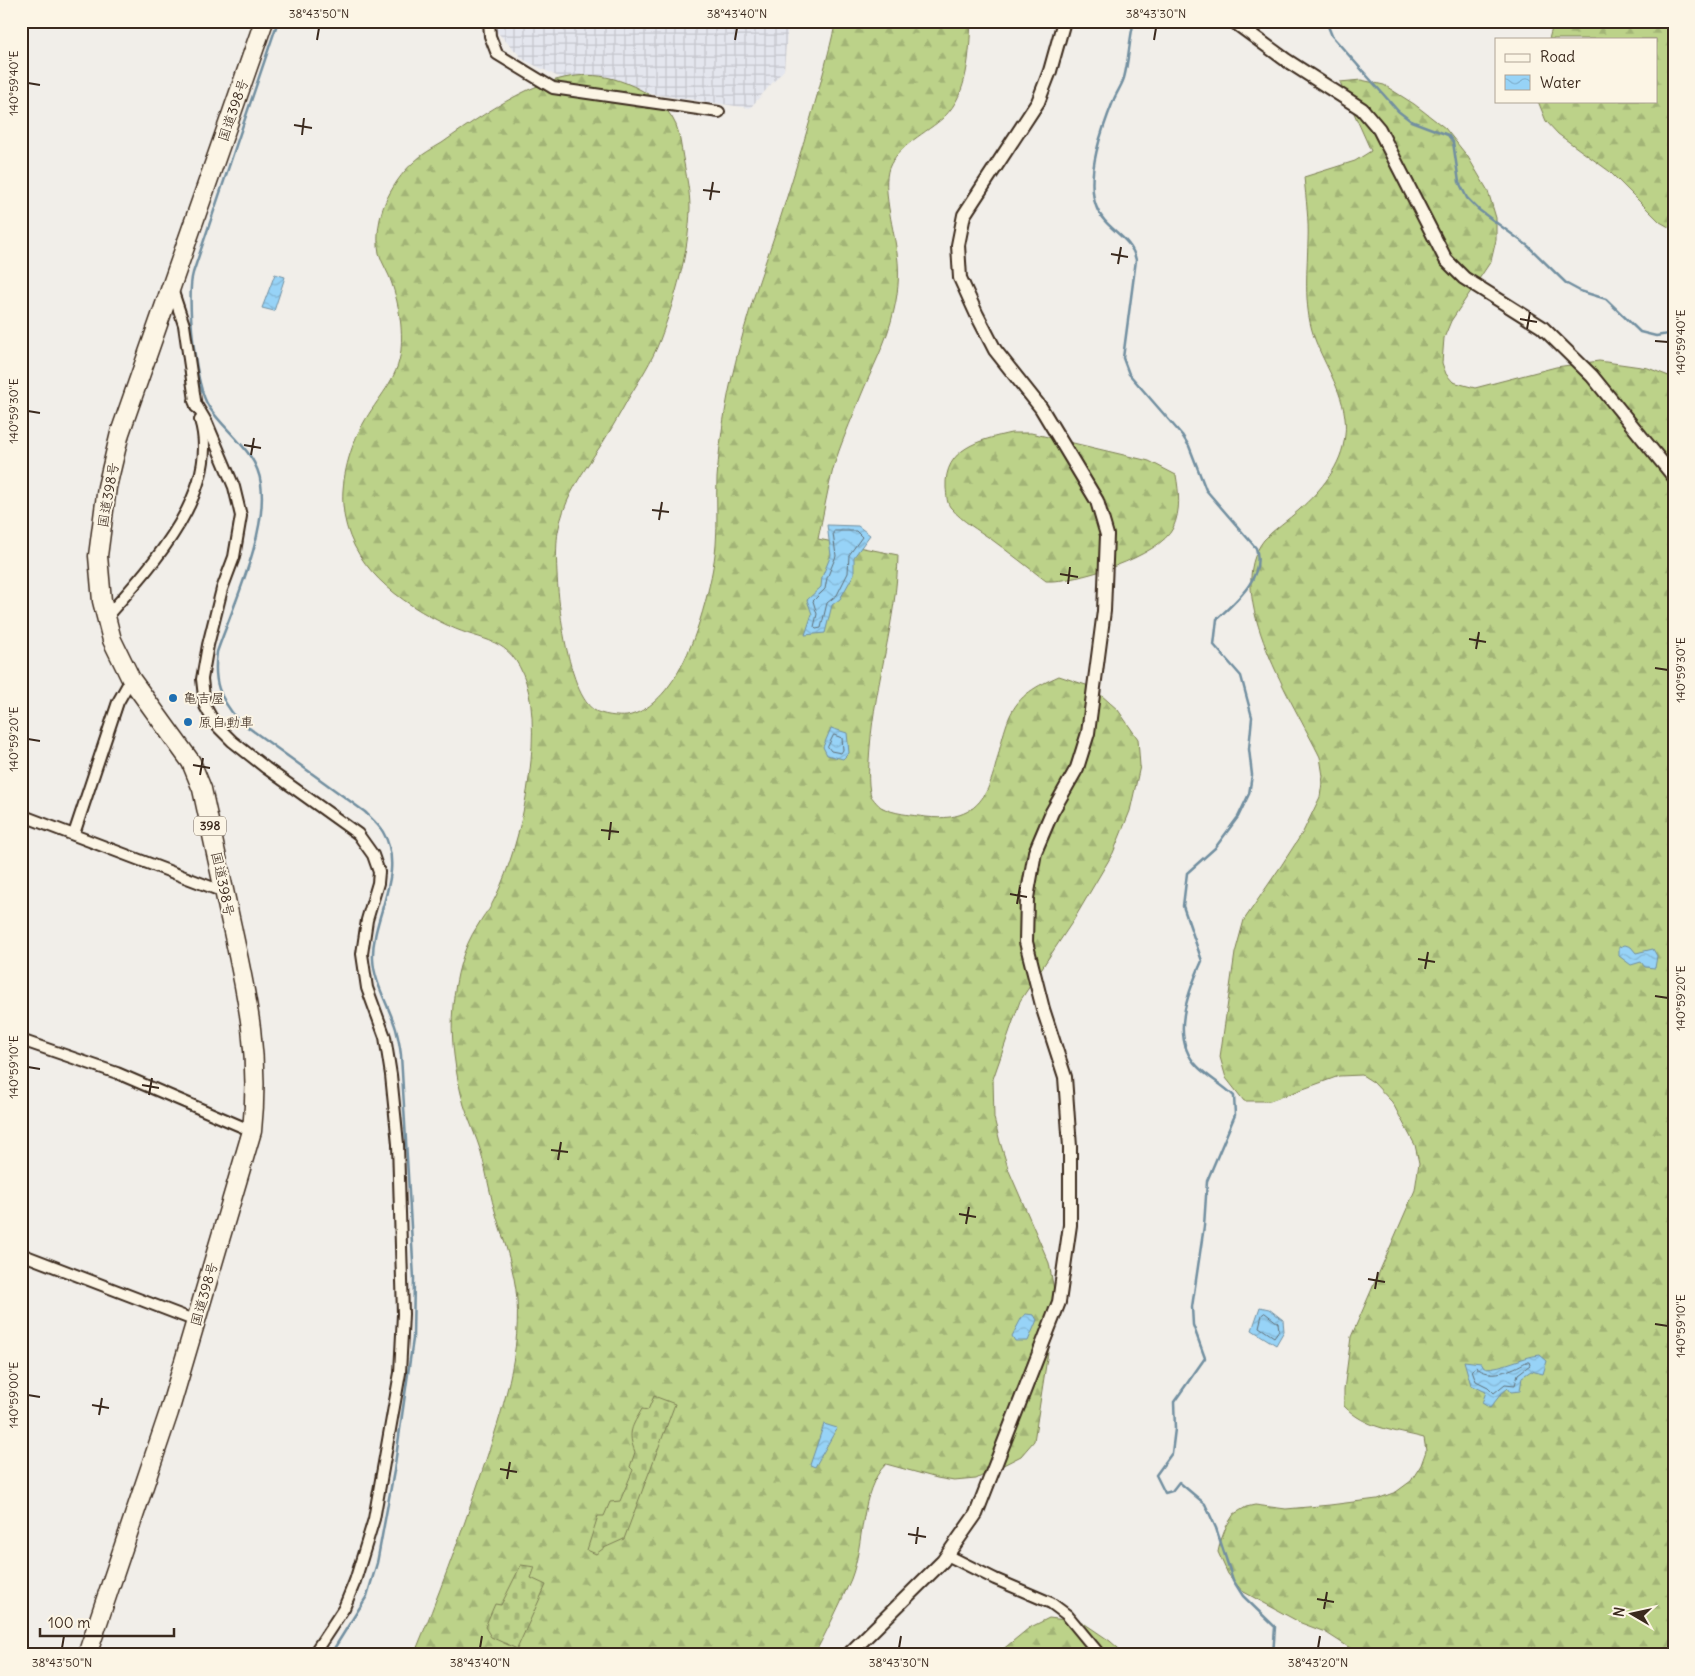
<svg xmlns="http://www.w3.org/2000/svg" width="1695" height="1676" viewBox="0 0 1695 1676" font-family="Delius,'Klee One',sans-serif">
<defs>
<pattern id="industrial-grid" width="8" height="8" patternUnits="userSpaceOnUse" patternTransform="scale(1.25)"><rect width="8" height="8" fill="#e4e6ee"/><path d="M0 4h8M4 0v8" fill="none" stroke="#c4c5cc"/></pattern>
<pattern id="forest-firs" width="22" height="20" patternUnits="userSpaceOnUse" patternTransform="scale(1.25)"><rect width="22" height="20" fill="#bcd289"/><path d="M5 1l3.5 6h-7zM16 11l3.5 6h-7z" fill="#a2b476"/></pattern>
<pattern id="cemetery-stones" width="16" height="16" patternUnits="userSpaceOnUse" patternTransform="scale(1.25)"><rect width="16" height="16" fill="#bcd289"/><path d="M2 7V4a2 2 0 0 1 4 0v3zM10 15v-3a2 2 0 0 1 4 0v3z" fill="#a2b476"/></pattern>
<pattern id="water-waves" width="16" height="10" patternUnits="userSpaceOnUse" patternTransform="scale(1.25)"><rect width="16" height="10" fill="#97d3f7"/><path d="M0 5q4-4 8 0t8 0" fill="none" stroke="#83b5d3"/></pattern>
</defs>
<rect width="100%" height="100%" fill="#f1eee9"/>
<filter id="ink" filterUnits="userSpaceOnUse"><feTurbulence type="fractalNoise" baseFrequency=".02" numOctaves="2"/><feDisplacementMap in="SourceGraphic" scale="10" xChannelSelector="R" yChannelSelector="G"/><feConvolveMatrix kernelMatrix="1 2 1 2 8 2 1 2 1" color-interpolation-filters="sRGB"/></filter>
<g filter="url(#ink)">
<polygon fill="url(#industrial-grid)" points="496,21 788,21 784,70 750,108 569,82 524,60 495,30"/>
<g fill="url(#forest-firs)" stroke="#7c7e54">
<path d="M836,21H971C969,53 969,93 944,117C927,133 898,145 889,168C882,187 893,227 896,247C900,268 899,289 894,310C887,342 872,368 860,398C851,421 840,445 833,469C827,492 823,516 818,539L898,555C897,620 875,682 870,747C869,759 867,784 871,796C873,799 879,806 881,807C893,814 912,815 926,817C999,825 990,766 1009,718C1019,694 1037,686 1059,676L1092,687L1118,710L1138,739L1140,766L1130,811L1113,853L1073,921L1020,1001L993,1079L994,1118L1000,1142L1009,1171L1049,1263L1054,1290L1051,1333L1034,1441L1021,1456L976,1479L954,1481L937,1478L886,1464C859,1491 865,1543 851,1579C841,1602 826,1633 814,1655H631L623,1649L597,1648L587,1655H414C438,1597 459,1540 479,1481C498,1423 521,1362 517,1300C515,1272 505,1244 497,1218C490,1196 487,1174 481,1152C476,1136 469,1121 464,1105C455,1073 450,1037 453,1005C456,977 462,949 478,925C495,897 481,926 496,896C521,845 544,738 526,682C510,635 484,643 449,626C400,603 347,565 343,505C341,480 350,446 363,424C377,398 398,380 401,350C403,328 399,305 392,284C389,273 382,264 379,253C376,237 379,217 385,203C391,189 402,172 414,162C422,154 432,149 442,143C469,124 498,104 528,90C561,76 591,69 626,83C646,91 667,104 676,125C680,135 681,147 683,158C686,174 690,192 690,208C689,252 675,299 660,340C652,361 640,379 628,399C617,419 606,439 593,457C577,481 563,503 558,532C552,567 564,690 594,710C601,715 619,717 627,716C649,712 666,692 677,674C696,643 713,582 716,545C718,523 716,500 717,478C720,434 728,388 740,345C751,301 767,259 781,216C801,152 821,87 836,21Z"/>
<polygon points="1554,21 1674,21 1674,230 1660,222 1609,171 1558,134 1546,121 1538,101 1656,101 1656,39 1549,39"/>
<path d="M1361,80L1384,85L1414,104L1445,128L1468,157L1488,191L1496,218V240L1491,261L1451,321L1444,338L1442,363L1446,374L1453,382L1475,388L1556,367L1599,361L1648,368L1674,378V1655H1361L1325,1632L1301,1623L1242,1591L1228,1574L1218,1552L1220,1543L1226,1527L1234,1514L1246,1507L1255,1505L1286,1509L1330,1505L1377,1499L1396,1492L1411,1481L1421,1465L1426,1451L1424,1438C1394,1430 1366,1429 1344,1406V1390L1351,1337L1415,1190L1419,1163L1415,1145L1392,1102L1373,1082L1362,1075L1339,1076L1270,1101H1244L1226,1078L1220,1057L1235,953L1244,920L1281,866L1303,832L1320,797L1323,776L1320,757C1295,705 1221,594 1264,540C1274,529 1288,520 1299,510C1321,490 1342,466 1345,435C1349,401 1328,372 1316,342C1303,310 1307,276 1308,241C1309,220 1306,199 1304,177L1355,161L1371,151L1340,82Z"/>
<path d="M1011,433H1031L1149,461L1176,475C1179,493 1181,510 1173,528C1160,556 1076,583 1046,581C1028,567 1010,553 991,539C978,530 962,521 952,509C946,504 947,495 946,488C944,448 980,440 1011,433Z"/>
<polygon points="1049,1618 1082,1622 1110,1641 1126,1655 996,1655 1029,1628"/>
</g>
<g fill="url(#cemetery-stones)" stroke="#7c7e54">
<path d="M654,1396L675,1404L624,1539L604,1548L596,1554L587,1550L598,1516H604L610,1502L620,1501L633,1470L630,1467L635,1452C627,1432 632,1427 642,1409L648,1410Z"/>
<polygon points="521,1565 535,1567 531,1578 546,1585 517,1649 491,1637 485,1627 495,1604 501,1605"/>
</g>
<g fill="url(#water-waves)" stroke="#728fa0">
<polygon points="275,274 285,277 274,311 262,308"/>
<polygon points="827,525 858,526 870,535 854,557 854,574 840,599 832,605 825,633 805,635 812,614 807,600 821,587 822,577 831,555"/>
<polygon points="831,728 847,733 849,753 843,759 827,755 823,747"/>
<polygon points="1625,945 1631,947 1636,953 1653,949 1657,956 1655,968 1645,967 1641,962 1631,965 1619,956 1619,947"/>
<polygon points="1260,1307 1269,1309 1283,1320 1284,1331 1276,1345 1252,1330"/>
<polygon points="1026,1314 1034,1315 1037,1320 1028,1341 1015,1341 1012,1336 1022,1317"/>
<path d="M1540,1355L1547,1361L1543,1374L1531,1371L1522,1377L1520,1391L1511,1392L1508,1388L1501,1394L1490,1408L1482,1403L1486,1392L1471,1385L1464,1361L1481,1363L1484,1368C1505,1368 1520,1357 1540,1355Z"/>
<polygon points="824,1424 837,1428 815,1467 810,1465"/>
</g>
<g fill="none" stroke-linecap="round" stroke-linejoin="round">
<g stroke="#606e75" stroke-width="1">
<polygon points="835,531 856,531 862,537 849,555 848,573 837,595 827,603 821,628 816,629 814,627 817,614 813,601 825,589 827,578 836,556 833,533"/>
<polygon points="834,735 842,738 843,750 841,753 831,751 828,747"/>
<polygon points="1265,1313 1278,1323 1279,1330 1274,1337 1259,1327 1262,1315"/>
<path d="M1526,1362H1529L1530,1365L1518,1374L1515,1385L1505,1384L1494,1393L1488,1387L1476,1381L1472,1370L1476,1367C1490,1380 1512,1370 1526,1362Z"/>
</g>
<g stroke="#728fa0" stroke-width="2.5">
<path d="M278,21L193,273C186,297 195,386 209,407C226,433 257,451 261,484C268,532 233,606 217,652C213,682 219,697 238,720L365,812C371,818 379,825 383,832C407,873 371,917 373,959C374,983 389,1006 396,1029C398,1037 400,1046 401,1055L414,1278L413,1339L394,1471L377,1563L367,1596L330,1655"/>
<path d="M1134,21C1129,40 1129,60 1124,78C1122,85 1117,92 1114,99C1102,129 1085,175 1096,206C1104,230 1131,235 1136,260L1123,358L1129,374L1182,435L1189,446L1206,490L1256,548C1265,578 1236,601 1217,619L1214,645L1241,676L1252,717L1249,749L1252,775L1249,794L1238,817L1215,848L1187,873L1183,906L1202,961C1188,992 1169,1039 1198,1067C1209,1078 1223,1085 1234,1096L1235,1115L1207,1181L1204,1226L1192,1307L1193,1325L1205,1358L1174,1402L1175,1429L1172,1453L1156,1475L1165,1493L1172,1491L1179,1482L1205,1504L1216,1528L1233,1580L1243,1596L1275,1627L1273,1655"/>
<polyline points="1326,21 1332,36 1398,111 1411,121 1448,135 1453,142 1459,182 1467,198 1479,210 1528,246 1567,284 1580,291 1606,299 1640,332 1656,336 1674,333"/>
</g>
<g stroke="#3b2a1e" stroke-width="14">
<g id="minor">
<polyline points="489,21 490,36 497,54 553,88 719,112"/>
<polyline points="172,289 184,325 196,407"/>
<polyline points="194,401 207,423 234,487 241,516 234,557 222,589 208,645 202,679 205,706 215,724 232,741 266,768 358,834 373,855 379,872 378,883 367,920 362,954 367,988 385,1037 391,1075 398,1144 403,1314 400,1373 374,1519 355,1581 344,1608 313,1655"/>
<path d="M106,617C149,569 222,491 200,420"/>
<polyline points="21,815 224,892"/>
<polyline points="74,834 118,702 131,679"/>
<polyline points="21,1040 117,1073 252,1131"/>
<polyline points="21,1254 196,1321"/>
<polyline points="947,1555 995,1579 1051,1603 1067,1615 1100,1655"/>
</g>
</g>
<g stroke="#3b2a1e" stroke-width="16">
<g id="tertiary">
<polyline points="1233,21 1286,60 1362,109 1379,129 1446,260 1464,278 1542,327 1592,376 1674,477"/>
<polyline points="848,1655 943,1561 976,1514 1059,1302 1070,1225 1070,1147 1065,1077 1043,1009 1026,942 1027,898 1035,852 1052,812 1077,768 1088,733 1104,611 1107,535 1097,501 1041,408 995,350 977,315 960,278 958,245 964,215 1038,102 1050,71 1064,21"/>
</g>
</g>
<g stroke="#3b2a1e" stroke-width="21">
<path id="trunk" d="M87,1655L169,1412L252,1131C260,1055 248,1001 232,927C222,881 212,835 202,789L191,762L131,679L112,640L102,601L98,556L107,487L120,433L264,21"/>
</g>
<use href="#minor" stroke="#fcf5e5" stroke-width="10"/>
<use href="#tertiary" stroke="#fcf5e5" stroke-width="12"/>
<use href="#trunk" stroke="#fcf5e5" stroke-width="18"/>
</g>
</g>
<path fill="none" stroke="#3b2a1e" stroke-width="2" d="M317,40L319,28M735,40L737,28M1154,40L1156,28M28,83L40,85M294,125L312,128M302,135L304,118M703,190L720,192M710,200L713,182M1111,254L1128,257M1118,264L1121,247M1520,319L1537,322M1527,329L1530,312M1655,341L1668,342M28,411L40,413M244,445L261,448M251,455L254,438M652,510L669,512M659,520L662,502M1060,574L1078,577M1068,584L1070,567M1469,639L1486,642M1476,649L1479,632M1655,668L1668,670M28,739L40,741M193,765L210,768M200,775L203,758M601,830L619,832M609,840L611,822M1010,894L1027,897M1017,904L1020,887M1418,959L1435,962M1425,969L1428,952M1655,996L1668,998M28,1067L40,1069M142,1085L159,1088M149,1095L152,1078M551,1150L568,1152M558,1160L561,1142M959,1214L976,1217M966,1224L969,1207M1368,1279L1385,1282M1375,1289L1378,1272M1655,1324L1668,1326M28,1395L40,1397M92,1405L109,1408M99,1415L102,1398M500,1469L517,1472M507,1479L510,1462M908,1534L926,1537M916,1544L918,1527M1317,1599L1334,1602M1324,1609L1327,1592M62,1648L64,1636M480,1648L482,1636M899,1648L901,1636M1318,1648L1320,1636"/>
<g fill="#1f6fb2" stroke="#fcf5e5" stroke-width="2">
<circle cx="173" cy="698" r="5"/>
<circle cx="188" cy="722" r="5"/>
</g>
<g text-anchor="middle" stroke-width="4" stroke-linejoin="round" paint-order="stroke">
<rect fill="#fcf5e5" stroke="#75675a" stroke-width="1" x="194" y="816.5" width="32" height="19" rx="4"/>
<g font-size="12" font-weight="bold" fill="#3b2a1e">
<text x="210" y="830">398</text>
</g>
<g font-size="14" fill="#3b2a1e" stroke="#fcf5e5">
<text transform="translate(233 110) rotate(-71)" y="5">国道398号</text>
<text transform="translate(108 495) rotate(-80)" y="5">国道398号</text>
<text transform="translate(223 884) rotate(78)" y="5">国道398号</text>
<text transform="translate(204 1294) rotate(-74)" y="5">国道398号</text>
</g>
<g font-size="14" fill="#3b2a1e" stroke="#fcf5e5" text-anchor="start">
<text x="183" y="703">亀吉屋</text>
<text x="198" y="727">原自動車</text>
</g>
</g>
<rect width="1695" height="1676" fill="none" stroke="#fcf5e5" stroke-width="55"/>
<rect x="1495" y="38" width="162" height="65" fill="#fcf5e5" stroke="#afa495"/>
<rect x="1505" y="54" width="25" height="8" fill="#fcf5e5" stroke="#afa495"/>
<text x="1540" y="62" font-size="15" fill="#3b2a1e">Road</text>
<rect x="1505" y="75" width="25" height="15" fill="url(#water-waves)" stroke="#afa495"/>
<text x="1540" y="88" font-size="15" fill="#3b2a1e">Water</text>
<g transform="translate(1632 1614) rotate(279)" stroke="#fcf5e5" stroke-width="4" paint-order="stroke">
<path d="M0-4L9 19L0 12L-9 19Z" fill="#3b2a1e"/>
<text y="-8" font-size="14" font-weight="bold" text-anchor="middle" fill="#3b2a1e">N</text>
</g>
<path d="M40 1628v8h134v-8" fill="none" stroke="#3b2a1e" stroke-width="2.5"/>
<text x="48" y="1628" font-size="15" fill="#3b2a1e" stroke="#fcf5e5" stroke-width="4" paint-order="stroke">100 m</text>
<rect x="28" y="28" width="1640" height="1620" fill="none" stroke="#3b2a1e" stroke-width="2"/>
<g font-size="12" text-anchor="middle" fill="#3b2a1e">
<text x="319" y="18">38°43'50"N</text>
<text x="737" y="18">38°43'40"N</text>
<text x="1156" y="18">38°43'30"N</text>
<text transform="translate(14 83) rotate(-90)" y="4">140°59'40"E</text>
<text transform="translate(1681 342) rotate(-90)" y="4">140°59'40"E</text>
<text transform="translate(14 411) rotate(-90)" y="4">140°59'30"E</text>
<text transform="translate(1681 670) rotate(-90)" y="4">140°59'30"E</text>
<text transform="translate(14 739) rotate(-90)" y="4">140°59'20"E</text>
<text transform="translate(1681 998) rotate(-90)" y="4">140°59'20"E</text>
<text transform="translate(14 1067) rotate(-90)" y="4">140°59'10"E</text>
<text transform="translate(1681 1326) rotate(-90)" y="4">140°59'10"E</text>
<text transform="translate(14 1395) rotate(-90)" y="4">140°59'00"E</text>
<text x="62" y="1667">38°43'50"N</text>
<text x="480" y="1667">38°43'40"N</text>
<text x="899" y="1667">38°43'30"N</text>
<text x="1318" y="1667">38°43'20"N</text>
</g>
</svg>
